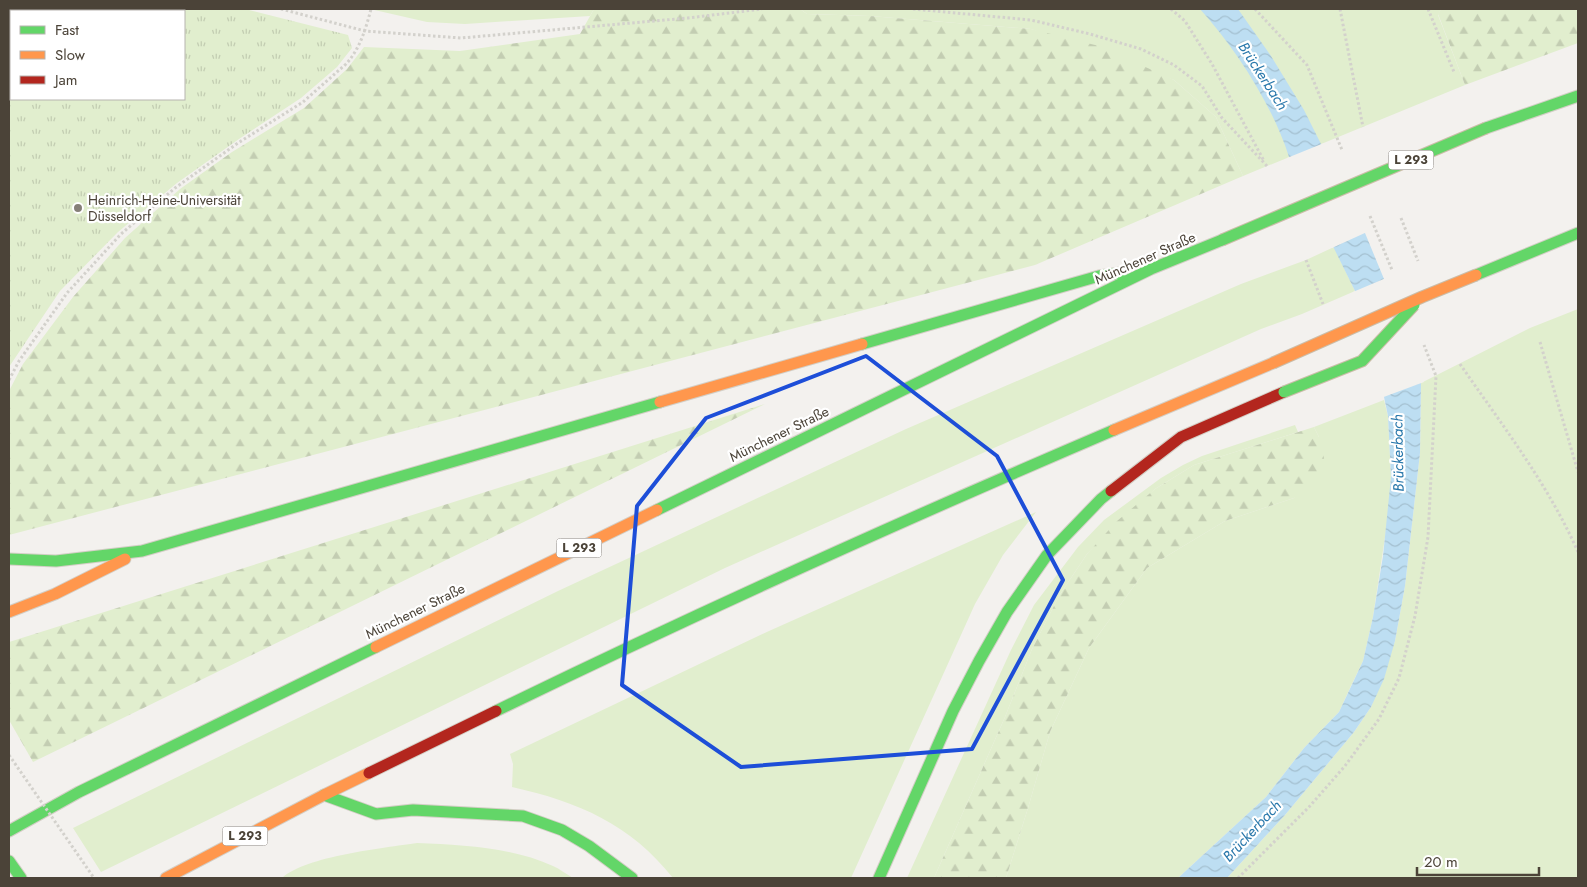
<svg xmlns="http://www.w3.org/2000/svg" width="1587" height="887" viewBox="0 0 1587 887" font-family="Jost,sans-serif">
<defs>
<pattern id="forest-firs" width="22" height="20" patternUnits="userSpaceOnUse" patternTransform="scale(1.25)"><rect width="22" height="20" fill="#e1eece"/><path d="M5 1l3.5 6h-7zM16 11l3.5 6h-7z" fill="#c3cdb2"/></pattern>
<pattern id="park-tufts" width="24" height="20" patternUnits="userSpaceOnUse" patternTransform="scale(1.25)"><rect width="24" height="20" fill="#e1eece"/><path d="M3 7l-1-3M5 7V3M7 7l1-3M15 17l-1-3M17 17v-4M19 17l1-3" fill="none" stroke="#c3cdb2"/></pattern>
<pattern id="water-waves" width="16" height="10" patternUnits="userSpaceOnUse" patternTransform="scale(1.25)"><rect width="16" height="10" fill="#bddef2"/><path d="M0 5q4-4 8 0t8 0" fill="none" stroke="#a4c0d0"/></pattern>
</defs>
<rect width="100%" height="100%" fill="#f3f1ee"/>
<g fill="#e1eece">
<polygon points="370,9 594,9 590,16 465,24 427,22"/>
<polygon points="800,9 1441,9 1438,15 1465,85 1243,176 1216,117 1174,80 1031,29 870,16 807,14"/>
<polygon points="1334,247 1355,291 1302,314 1261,329 725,568 101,872 73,828 558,591 906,429 1241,284 1306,260"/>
<polygon points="1578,309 1578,878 1227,878 1285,815 1354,732 1371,707 1395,641 1405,586 1420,453 1421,383 1530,328"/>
<polygon points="1384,400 1388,416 1391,477 1388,517 1373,617 1363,661 1351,686 1339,712 1304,748 1266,797 1178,878 1006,878 1028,808 1050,732 1089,648 1147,568 1225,521 1294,498 1319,437 1314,427"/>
<polygon points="1295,425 1298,432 1194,465 1155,489 1087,554 1059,596 1032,649 1005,717 934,878 907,878 1011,650 1034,605 1078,547 1104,520 1161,478 1183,465 1202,456"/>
<path d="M1036,512L1003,555L975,604L851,878H673C630,824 579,802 512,787L513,764L510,754L769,631Z"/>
<path d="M417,843C463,845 511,847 553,866C560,869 566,874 573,878H282C306,856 384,848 417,843Z"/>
</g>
<g fill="url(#forest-firs)">
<polygon points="594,9 800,9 807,14 870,16 1031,29 1099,46 1174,80 1216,117 1243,176 1035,265 9,535 9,391 23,364 73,297 125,238 180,189 232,152 304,108 347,69 364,47 460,51 580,34"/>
<polygon points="1441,9 1578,9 1578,43 1465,85 1438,14"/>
<polygon points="765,404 33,762 9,720 9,642"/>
<polygon points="1314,427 1319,437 1327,471 1294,498 1225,521 1147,568 1089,648 1050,732 1028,808 1006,878 934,878 1005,717 1032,649 1059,596 1087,554 1117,521 1155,489 1194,465"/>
</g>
<path fill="url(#park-tufts)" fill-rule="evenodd" d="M9,9H245L348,35L352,48L337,67L301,98L239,139L177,183L118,232L60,291L9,367ZM11,11H184V99H11Z"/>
<path fill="url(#water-waves)" d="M1200,9H1238L1271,56L1304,110L1321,144L1365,233L1384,279L1421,383L1420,453L1405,586L1395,641L1384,679L1371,707L1354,732L1285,815L1227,878H1178L1266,797L1304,748L1339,712L1363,661L1373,617L1383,556L1391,477L1388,416L1384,397L1355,291L1289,157C1273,106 1236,49 1200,9Z"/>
<g fill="#f3f1ee">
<polygon points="1324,143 1367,232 1332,248 1287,158"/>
<polygon points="1386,278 1424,382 1381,398 1353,292"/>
</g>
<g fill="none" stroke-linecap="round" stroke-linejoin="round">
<g stroke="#d3cec5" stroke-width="13">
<g id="fast">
<polyline points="1486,128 1578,96"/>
<polyline points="1476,275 1578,233"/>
<polyline points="862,344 1099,276 1120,273"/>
<polyline points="657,510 1151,269 1222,240"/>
<polyline points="9,559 56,561 142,551 660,402"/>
<path d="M496,711C699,612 906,519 1114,430"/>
<polyline points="324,795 376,814 413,810 523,816 562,830 589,846 632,878"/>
<polyline points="9,831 79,792 376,647"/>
<polyline points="9,861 21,878"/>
<polyline points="879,878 953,711 979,661 1007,612 1047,555 1101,499 1111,491"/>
</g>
</g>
<g stroke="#d3cec5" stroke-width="13">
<g id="slow">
<polyline points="660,402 862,344"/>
<polyline points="1114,430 1273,363"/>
<polyline points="9,612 55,594 125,559"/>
<polyline points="376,647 657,510"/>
<polyline points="166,878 324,795 369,773"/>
</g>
</g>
<g stroke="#d3cec5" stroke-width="13">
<g id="jam">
<polyline points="1111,491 1181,437 1284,392"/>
<polyline points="369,773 496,711"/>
</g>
</g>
<g stroke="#d3d1cc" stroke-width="3" stroke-dasharray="2.5 2.5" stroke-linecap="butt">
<polyline points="281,9 365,31 461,38 688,18 762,9"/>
<polyline points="913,9 1031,20 1090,34 1141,49 1174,65 1202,86 1222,118 1267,166"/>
<polyline points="1171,9 1185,21 1212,64 1264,161"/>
<polyline points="1255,9 1307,65 1342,150"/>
<polyline points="1340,9 1363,127"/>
<polyline points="1428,9 1454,72"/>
<polyline points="1370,216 1392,270"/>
<polyline points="1401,218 1418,261"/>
<polyline points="1306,260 1323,304"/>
<polyline points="1540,342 1578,472"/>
<path d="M1460,364C1502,425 1548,484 1578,552"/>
<path d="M9,380L19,361L67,293L121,234L175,188L238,143L303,102L346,64C360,49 366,28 371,9"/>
<polyline points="1238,878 1309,807 1345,766 1379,719 1399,678 1415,616 1428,537 1436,376 1424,345"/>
</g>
<use href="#fast" stroke="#63d668" stroke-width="11"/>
<use href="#slow" stroke="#ff974d" stroke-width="11"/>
<use href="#jam" stroke="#b3261e" stroke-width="11"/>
<g stroke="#cbbda8" stroke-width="13" stroke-linecap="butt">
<g id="fast-bridge">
<polyline points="1222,240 1486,128"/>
<polyline points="1284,392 1362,361 1414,305"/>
</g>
</g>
<g stroke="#cbbda8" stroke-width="13" stroke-linecap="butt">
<polyline id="slow-bridge" points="1273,363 1422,297 1476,275"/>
</g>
<polyline stroke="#d3d1cc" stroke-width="3" stroke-dasharray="2.5 2.5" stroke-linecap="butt" points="9,755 94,878"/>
<use href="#fast-bridge" stroke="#63d668" stroke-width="11"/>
<use href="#slow-bridge" stroke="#ff974d" stroke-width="11"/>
</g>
<path fill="none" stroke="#1d4ed8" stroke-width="4" stroke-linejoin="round" d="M866,356L997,456L1063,580L972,749L741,767L622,685L637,506L706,418Z"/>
<circle fill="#868078" stroke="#fff" stroke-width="2" cx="78" cy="208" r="5"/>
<g text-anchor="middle" stroke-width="4.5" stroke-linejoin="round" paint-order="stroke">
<g fill="#fff" stroke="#817b74" stroke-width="1">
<rect x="1388.5" y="150.5" width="45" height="19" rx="4"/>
<rect x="556.5" y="538.5" width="45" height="19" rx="4"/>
<rect x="222.5" y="826.5" width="45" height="19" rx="4"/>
</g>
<g font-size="12" font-weight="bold" fill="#4b4338">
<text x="1411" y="164">L 293</text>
<text x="579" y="552">L 293</text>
<text x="245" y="840">L 293</text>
</g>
<g font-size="14" fill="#4b4338" stroke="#fff" text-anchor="start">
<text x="88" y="205">Heinrich-Heine-Universität<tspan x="88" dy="16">Düsseldorf</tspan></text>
</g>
<g font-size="14" fill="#4b4338" stroke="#fff">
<text transform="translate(1145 258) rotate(-24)" y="5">Münchener Straße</text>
<text transform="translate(779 434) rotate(-26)" y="5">Münchener Straße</text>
<text transform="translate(415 611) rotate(-26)" y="5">Münchener Straße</text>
</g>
<g font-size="15" font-style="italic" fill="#2978ab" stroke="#fff">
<text transform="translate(1263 76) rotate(57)" y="5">Brückerbach</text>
<text transform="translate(1398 453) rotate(-91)" y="5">Brückerbach</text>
<text transform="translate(1252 831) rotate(-47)" y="5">Brückerbach</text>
</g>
</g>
<rect width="1587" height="887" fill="none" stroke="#4b4338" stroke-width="20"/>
<rect x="10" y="10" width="175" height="90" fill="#ffffff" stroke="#b7b4af"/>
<rect x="20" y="26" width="25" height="8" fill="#63d668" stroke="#b7b4af"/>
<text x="55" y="35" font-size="15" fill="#4b4338">Fast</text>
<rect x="20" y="51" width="25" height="8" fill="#ff974d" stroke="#b7b4af"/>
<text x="55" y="60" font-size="15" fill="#4b4338">Slow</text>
<rect x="20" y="76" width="25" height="8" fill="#b3261e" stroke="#b7b4af"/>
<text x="55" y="85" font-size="15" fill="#4b4338">Jam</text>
<path d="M1417 867v8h122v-8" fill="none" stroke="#4b4338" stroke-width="2.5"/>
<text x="1424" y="867" font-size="15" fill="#4b4338" stroke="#ffffff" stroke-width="4" paint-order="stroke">20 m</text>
</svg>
